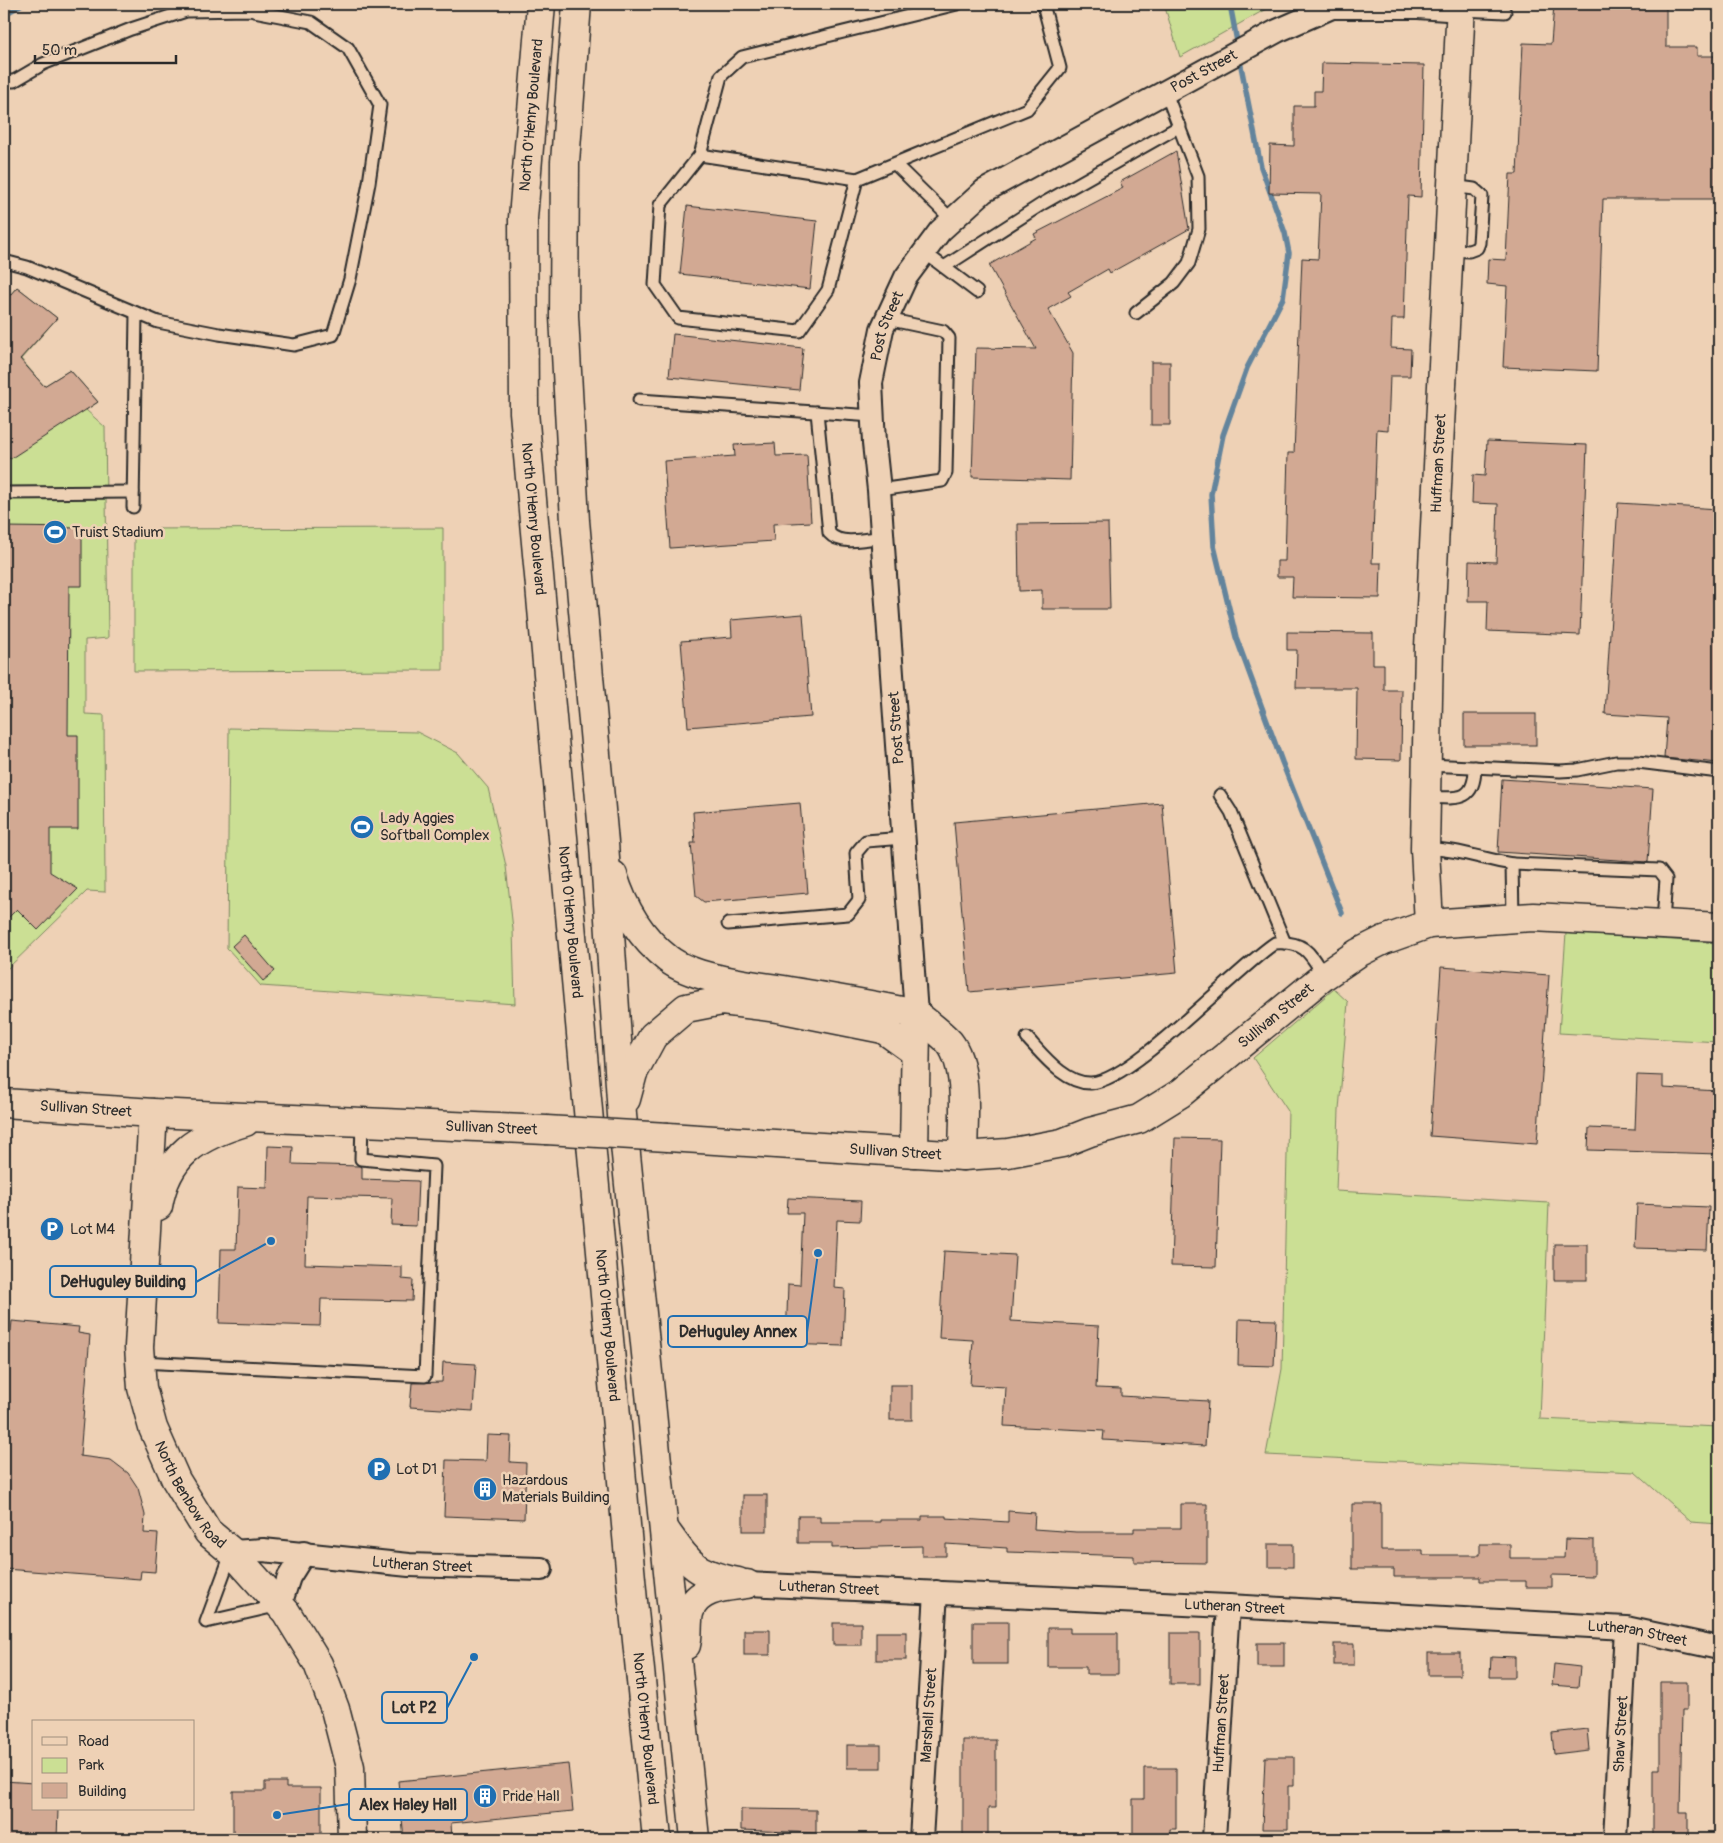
<svg xmlns="http://www.w3.org/2000/svg" width="1723" height="1843" viewBox="0 0 1723 1843" font-family="Pangolin,sans-serif">
<rect width="100%" height="100%" fill="#eed1b5"/>
<filter id="ink" filterUnits="userSpaceOnUse"><feTurbulence type="fractalNoise" baseFrequency=".02" numOctaves="2"/><feDisplacementMap in="SourceGraphic" scale="10" xChannelSelector="R" yChannelSelector="G"/><feConvolveMatrix kernelMatrix="1 2 1 2 8 2 1 2 1" color-interpolation-filters="sRGB"/></filter>
<g filter="url(#ink)">
<g fill="#cbdf94" stroke="#7b8560">
<polygon points="1164,4 1275,4 1180,57"/>
<polygon points="17,287 57,318 21,359 44,386 70,370 98,402 86,410 105,427 108,638 85,640 85,714 104,715 105,892 87,891 4,972 4,302"/>
<polygon points="443,528 443,670 134,671 134,529"/>
<polygon points="229,728 417,732 458,753 488,788 506,866 513,929 515,1004 261,986 227,948"/>
<polygon points="1566,933 1719,943 1719,1042 1559,1033"/>
<polygon points="1334,989 1348,1002 1339,1110 1336,1191 1549,1203 1540,1419 1719,1427 1719,1524 1691,1522 1635,1472 1266,1455 1282,1369 1288,1111 1253,1058"/>
</g>
<g fill="none" stroke-linecap="round" stroke-linejoin="round">
<g stroke="#63849c" stroke-width="5.5">
<polyline points="1230,4 1238,47"/>
<polyline points="4,15 22,4"/>
<polyline points="1239,56 1261,167 1285,233 1289,253 1283,298 1247,368 1223,435 1211,494 1214,546 1236,637 1282,762 1342,913"/>
</g>
</g>
<g fill="#d2a993" stroke="#2b2b2b">
<polygon points="1554,4 1666,4 1666,47 1697,47 1697,56 1719,56 1719,120 1716,120 1716,199 1603,199 1597,371 1503,367 1507,286 1487,284 1488,259 1506,260 1510,174 1517,174 1523,43 1551,44"/>
<polygon points="1322,63 1424,65 1421,197 1408,196 1404,319 1392,319 1391,348 1411,349 1410,376 1390,376 1388,430 1377,429 1372,563 1381,563 1380,598 1292,597 1293,577 1277,577 1277,561 1285,561 1288,453 1294,453 1302,258 1318,259 1321,194 1269,193 1270,145 1294,146 1294,106 1314,106 1314,91 1321,91"/>
<polygon points="1176,151 1189,229 1110,273 1108,269 1068,292 1071,296 1048,309 1073,353 1070,480 972,477 976,348 1036,349 989,265 1036,238 1034,234 1123,188 1120,182"/>
<polygon points="687,206 817,221 810,289 680,274"/>
<polygon points="17,287 57,318 20,359 44,386 70,370 98,402 10,459 4,452 4,302"/>
<polygon points="673,334 803,348 799,390 669,377"/>
<rect x="1151" y="362" width="19" height="63"/>
<polygon points="1487,441 1587,445 1580,635 1487,631 1488,601 1468,601 1469,561 1496,562 1498,504 1472,503 1473,475 1485,476"/>
<polygon points="775,443 776,456 807,455 811,522 773,524 774,541 670,548 664,461 735,456 734,445"/>
<polygon points="1618,503 1719,509 1716,618 1719,618 1719,763 1664,758 1667,718 1605,714"/>
<polygon points="1108,523 1110,609 1042,609 1042,590 1019,591 1018,524"/>
<polygon points="4,527 82,528 82,586 69,586 68,735 78,735 78,829 50,829 50,872 78,889 38,930 17,909 4,922"/>
<polygon points="803,614 811,717 688,727 681,641 732,637 731,620"/>
<polygon points="1287,632 1373,633 1373,664 1384,664 1384,690 1402,690 1401,760 1356,759 1357,688 1296,688 1297,650 1287,650"/>
<rect x="1464" y="714" width="72" height="31"/>
<polygon points="1502,779 1653,789 1648,862 1498,852"/>
<polygon points="800,803 808,893 704,902 696,896 691,843 695,843 693,812"/>
<polygon points="1162,803 1177,973 969,992 954,822"/>
<polygon points="244,935 275,971 263,981 232,946"/>
<polygon points="1441,967 1549,975 1537,1144 1430,1136"/>
<polygon points="1637,1075 1663,1076 1663,1088 1719,1091 1719,1154 1588,1150 1589,1128 1635,1130"/>
<polygon points="1175,1138 1220,1139 1216,1267 1171,1266"/>
<polygon points="268,1146 293,1147 292,1164 359,1166 362,1167 362,1179 418,1181 416,1226 391,1225 392,1198 307,1196 305,1264 402,1267 402,1279 413,1280 412,1301 321,1299 320,1326 219,1323 221,1249 236,1249 238,1187 267,1188"/>
<polygon points="788,1198 861,1201 860,1221 837,1220 834,1288 845,1289 843,1346 786,1344 788,1284 800,1285 803,1213 787,1213"/>
<polygon points="1637,1204 1709,1207 1707,1250 1635,1248"/>
<rect x="1554" y="1244" width="33" height="36"/>
<polygon points="944,1251 1015,1255 1011,1321 1099,1326 1096,1388 1121,1389 1121,1396 1208,1401 1205,1446 1103,1440 1104,1431 1004,1426 1006,1387 970,1385 973,1340 939,1338"/>
<polygon points="1239,1319 1276,1320 1274,1366 1238,1365"/>
<polygon points="12,1321 79,1327 78,1333 90,1335 80,1456 111,1460 128,1473 138,1488 145,1515 144,1533 158,1534 155,1572 141,1571 140,1579 4,1569 4,1330 11,1331"/>
<polygon points="443,1362 476,1364 473,1411 410,1407 412,1383 442,1382"/>
<rect x="890" y="1385" width="22" height="35"/>
<polygon points="487,1435 511,1436 510,1462 526,1463 524,1519 444,1516 446,1460 486,1461"/>
<rect x="743" y="1495" width="24" height="36"/>
<polygon points="1181,1504 1207,1504 1207,1563 1134,1562 1134,1556 1007,1552 1007,1548 946,1544 946,1556 922,1556 922,1546 832,1548 832,1543 798,1543 798,1516 820,1516 820,1522 880,1522 880,1520 922,1520 922,1516 946,1516 946,1518 1008,1522 1008,1511 1035,1513 1034,1529 1076,1532 1134,1532 1134,1528 1181,1528"/>
<polygon points="1352,1504 1381,1504 1381,1550 1423,1550 1423,1555 1480,1555 1480,1544 1510,1544 1510,1558 1564,1558 1565,1539 1594,1540 1594,1576 1552,1575 1552,1587 1526,1587 1526,1581 1480,1581 1480,1577 1394,1577 1394,1569 1352,1569"/>
<rect x="1268" y="1544" width="25" height="23"/>
<rect x="973" y="1622" width="35" height="42"/>
<rect x="833" y="1623" width="28" height="22"/>
<polygon points="1048,1628 1070,1628 1070,1633 1118,1633 1118,1674 1086,1674 1086,1667 1048,1667"/>
<rect x="744" y="1630" width="26" height="25"/>
<rect x="876" y="1632" width="30" height="28"/>
<rect x="1170" y="1633" width="30" height="51"/>
<rect x="1257" y="1643" width="27" height="24"/>
<rect x="1334" y="1644" width="20" height="21"/>
<rect x="1428" y="1653" width="32" height="22"/>
<polygon points="1491,1656 1515,1657 1515,1677 1490,1677"/>
<polygon points="1554,1664 1580,1667 1578,1687 1552,1685"/>
<polygon points="1660,1682 1687,1682 1687,1710 1682,1710 1680,1812 1688,1812 1688,1839 1653,1839 1653,1769 1660,1769"/>
<polygon points="1587,1729 1589,1750 1554,1754 1552,1733"/>
<polygon points="963,1740 996,1740 996,1808 988,1808 988,1839 963,1839"/>
<rect x="847" y="1745" width="34" height="23"/>
<polygon points="1265,1757 1294,1757 1294,1786 1288,1786 1288,1829 1262,1829"/>
<polygon points="568,1764 573,1811 451,1823 452,1839 404,1839 398,1781"/>
<polygon points="1144,1768 1176,1768 1176,1829 1170,1829 1170,1839 1133,1839 1133,1799 1144,1799"/>
<polygon points="4,1781 34,1783 34,1809 58,1809 57,1839 4,1839"/>
<polygon points="265,1782 286,1782 286,1788 321,1788 321,1839 233,1839 233,1791 265,1791"/>
<polygon points="741,1809 816,1810 816,1833 741,1830"/>
</g>
<g fill="none" stroke-linecap="round" stroke-linejoin="round">
<g stroke="#2b2b2b" stroke-width="15">
<g id="lane">
<polyline points="957,4 742,57 721,76 700,155 660,205 655,285 678,318 799,331 828,290 857,179 1027,109 1060,68 1043,4"/>
<polyline points="1461,10 1505,12"/>
<polyline points="4,81 14,81 43,64 131,29 186,11 249,10 311,22 348,48 380,105 369,183 350,279 333,335 294,345 219,334 158,322 27,267 4,261"/>
<polyline points="700,155 857,179"/>
<polyline points="895,164 952,220"/>
<polyline points="1449,250 1469,251 1477,248 1479,243 1482,196 1474,189 1452,186"/>
<polyline points="924,252 977,292"/>
<polyline points="944,267 1042,204 1180,126"/>
<polyline points="1136,313 1174,283 1189,263 1199,229 1198,176 1166,93"/>
<polyline points="639,400 873,416"/>
<path d="M817,412L829,533C840,546 867,539 882,537"/>
<polyline points="879,490 942,481 946,473 949,338 943,331 887,319"/>
<polyline points="4,493 133,492"/>
<polyline points="133,507 136,313"/>
<polyline points="1427,765 1560,771 1577,770 1616,762 1638,762 1719,772"/>
<polyline points="1220,795 1231,812 1285,943"/>
<path d="M1426,797C1455,798 1475,804 1475,767"/>
<path d="M1425,849C1455,848 1482,859 1512,864L1513,917"/>
<polyline points="1512,864 1659,870 1666,879 1663,922"/>
<polyline points="728,924 848,914 859,900 856,853 866,841 904,838"/>
<path d="M1027,1038C1043,1055 1065,1084 1091,1083C1133,1081 1234,970 1275,943C1305,941 1310,953 1324,976"/>
<polyline points="140,1362 425,1376 434,1166 361,1159 362,1122"/>
<polyline points="231,1554 206,1622 280,1605"/>
</g>
</g>
<g stroke="#2b2b2b" stroke-width="26">
<g id="street">
<path id="s1" d="M916,1014L879,490L874,443L871,383L882,329L906,277L940,231L984,191L1277,31L1332,7H1418L1461,10"/>
<path id="s2" d="M232,1552L263,1550L409,1565L541,1569"/>
<path id="s3" d="M747,1584L1228,1606L1626,1628L1719,1648"/>
<polyline points="280,1605 289,1577 304,1553"/>
<path id="s4" d="M921,1839L936,1592"/>
<path id="s5" d="M1214,1839L1228,1606"/>
<path id="s6" d="M1615,1839L1626,1628"/>
</g>
</g>
<g stroke="#2b2b2b" stroke-width="31">
<g id="secondary">
<path id="s7" d="M1429,924L1425,849L1429,647L1461,4"/>
<path d="M916,1014C927,1023 940,1032 949,1042C970,1068 963,1124 963,1156"/>
<path id="s8" d="M4,1103L153,1113L546,1130"/>
<path id="s9" d="M153,1113L139,1347L142,1388L153,1428L176,1480L208,1532L232,1552L286,1612L318,1664L335,1709L350,1767L352,1839"/>
<path id="s10" d="M668,1137L963,1156L1008,1153L1062,1143L1090,1132L1139,1119L1181,1093L1324,976L1358,953L1384,940L1429,924L1533,917L1719,927"/>
<polyline points="914,1153 916,1028"/>
<path d="M158,1206C167,1154 198,1136 245,1122"/>
</g>
</g>
<g stroke="#2b2b2b" stroke-width="31">
<g id="highway">
<path id="s11" d="M541,4L523,218L524,412L633,1601L657,1839"/>
<polyline points="577,4 565,162 564,316 575,521 604,843 622,1115 695,1839"/>
<path d="M613,875C623,908 641,938 668,959C695,980 755,985 789,991C832,998 874,1005 916,1014"/>
<polyline points="626,1099 633,1073 653,1036 686,1008 722,1001 778,1008 883,1029 915,1052"/>
<path d="M665,1530C691,1566 694,1573 738,1582"/>
<path d="M686,1645C689,1634 686,1620 690,1610C699,1587 727,1587 747,1584"/>
</g>
</g>
<use href="#lane" stroke="#eed1b5" stroke-width="11"/>
<use href="#street" stroke="#eed1b5" stroke-width="22"/>
<use href="#secondary" stroke="#eed1b5" stroke-width="28"/>
<use href="#highway" stroke="#eed1b5" stroke-width="28"/>
<g stroke="#2b2b2b" stroke-width="31" stroke-linecap="butt">
<polyline id="secondary-bridge" points="546,1130 668,1137"/>
</g>
<use href="#secondary-bridge" stroke="#eed1b5" stroke-width="28"/>
</g>
</g>
<defs>
<g id="stadium-disc" transform="scale(1.25)"><circle r="9.5" fill="#1f6fb2" stroke="#eed1b5"/><path d="M0-5a6.5 5 0 1 0 0 10a6.5 5 0 1 0 0-10ZM-3.5-1.8h7v3.6h-7Z" fill="#fff"/></g>
<g id="parking-disc" transform="scale(1.25)"><circle r="9.5" fill="#1f6fb2" stroke="#eed1b5"/><path d="M-3.5-5.5H1a3.5 3.5 0 0 1 0 7H-1V5.5H-3.5ZM-1-3.4V-.6H.8a1.4 1.4 0 0 0 0-2.8Z" fill="#fff"/></g>
<g id="building-disc" transform="scale(1.25)"><circle r="9.5" fill="#1f6fb2" stroke="#eed1b5"/><path d="M-4-6H4V6H1V3H-1V6H-4ZM-2.5-4.3h1.7v1.8h-1.7ZM.8-4.3h1.7v1.8H.8ZM-2.5-1h1.7V.8h-1.7ZM.8-1h1.7V.8H.8Z" fill="#fff"/></g>
</defs>
<g fill-rule="evenodd">
<use href="#stadium-disc" x="55" y="532"/>
<use href="#stadium-disc" x="362" y="827"/>
<use href="#parking-disc" x="52" y="1229"/>
<use href="#parking-disc" x="379" y="1469"/>
<use href="#building-disc" x="485" y="1489"/>
<use href="#building-disc" x="485" y="1796"/>
</g>
<g text-anchor="middle" stroke-width="5" stroke-linejoin="round" paint-order="stroke">
<g font-size="15" fill="#2b2b2b" stroke="#eed1b5">
<text dy="5" stroke="none"><textPath href="#s1" startOffset="1112">Post Street</textPath></text>
<text transform="translate(531 115) rotate(-85)" y="5">North O'Henry Boulevard</text>
<text dy="5" stroke="none"><textPath href="#s1" startOffset="692">Post Street</textPath></text>
<text dy="5" stroke="none"><textPath href="#s7" startOffset="461">Huffman Street</textPath></text>
<text dy="5" stroke="none"><textPath href="#s11" startOffset="516">North O'Henry Boulevard</textPath></text>
<text transform="translate(896 728) rotate(-94)" y="5">Post Street</text>
<text dy="5" stroke="none"><textPath href="#s11" startOffset="921">North O'Henry Boulevard</textPath></text>
<text dy="5" stroke="none"><textPath href="#s10" startOffset="648">Sullivan Street</textPath></text>
<text dy="5" stroke="none"><textPath href="#s8" startOffset="82">Sullivan Street</textPath></text>
<text dy="5" stroke="none"><textPath href="#s8" startOffset="488">Sullivan Street</textPath></text>
<text dy="5" stroke="none"><textPath href="#s10" startOffset="228">Sullivan Street</textPath></text>
<text dy="5" stroke="none"><textPath href="#s11" startOffset="1326">North O'Henry Boulevard</textPath></text>
<text dy="5" stroke="none"><textPath href="#s9" startOffset="394">North Benbow Road</textPath></text>
<text dy="5" stroke="none"><textPath href="#s2" startOffset="191">Lutheran Street</textPath></text>
<text dy="5" stroke="none"><textPath href="#s3" startOffset="82">Lutheran Street</textPath></text>
<text dy="5" stroke="none"><textPath href="#s3" startOffset="488">Lutheran Street</textPath></text>
<text dy="5" stroke="none"><textPath href="#s3" startOffset="892">Lutheran Street</textPath></text>
<text dy="5" stroke="none"><textPath href="#s4" startOffset="124">Marshall Street</textPath></text>
<text dy="5" stroke="none"><textPath href="#s5" startOffset="116">Huffman Street</textPath></text>
<text dy="5" stroke="none"><textPath href="#s11" startOffset="1731">North O'Henry Boulevard</textPath></text>
<text dy="5" stroke="none"><textPath href="#s6" startOffset="105">Shaw Street</textPath></text>
</g>
<g font-size="15" fill="#2b2b2b" stroke="#eed1b5" text-anchor="start">
<text x="72" y="537">Truist Stadium</text>
<text x="380" y="823">Lady Aggies<tspan x="380" dy="17">Softball Complex</tspan></text>
<text x="70" y="1234">Lot M4</text>
<text x="396" y="1474">Lot D1</text>
<text x="502" y="1485">Hazardous<tspan x="502" dy="17">Materials Building</tspan></text>
<text x="502" y="1801">Pride Hall</text>
</g>
</g>
<path fill="none" stroke="#1f6fb2" stroke-width="2" d="M271 1241L196 1282M818 1253L807 1332M474 1657L447 1708M277 1815L349 1804"/>
<g fill="#1f6fb2" stroke="#eed1b5" stroke-width="2">
<circle cx="271" cy="1241" r="5"/>
<circle cx="818" cy="1253" r="5"/>
<circle cx="474" cy="1657" r="5"/>
<circle cx="277" cy="1815" r="5"/>
</g>
<g fill="#eed1b5" stroke="#1f6fb2" stroke-width="2">
<rect x="50" y="1266" width="146" height="31" rx="5"/>
<rect x="668" y="1316" width="139" height="31" rx="5"/>
<rect x="382" y="1692" width="65" height="31" rx="5"/>
<rect x="349" y="1789" width="118" height="31" rx="5"/>
</g>
<g font-size="16" text-anchor="middle" font-weight="bold" fill="#2b2b2b">
<text x="123" y="1287">DeHuguley Building</text>
<text x="738" y="1337">DeHuguley Annex</text>
<text x="414" y="1713">Lot P2</text>
<text x="408" y="1810">Alex Haley Hall</text>
</g>
<rect width="1723" height="1843" fill="none" stroke="#eed1b5" stroke-width="20"/>
<rect x="10" y="10" width="1703" height="1823" fill="none" stroke="#2b2b2b" stroke-width="2" filter="url(#ink)"/>
<rect x="32" y="1720" width="162" height="90" fill="#eed1b5" stroke="#a08f7e"/>
<rect x="42" y="1737" width="25" height="8" fill="#eed1b5" stroke="#a08f7e"/>
<text x="78" y="1746" font-size="15" fill="#2b2b2b">Road</text>
<rect x="42" y="1758" width="25" height="15" fill="#cbdf94" stroke="#a08f7e"/>
<text x="78" y="1770" font-size="15" fill="#2b2b2b">Park</text>
<rect x="42" y="1783" width="25" height="15" fill="#d2a993" stroke="#a08f7e"/>
<text x="78" y="1796" font-size="15" fill="#2b2b2b">Building</text>
<path d="M35 55v8h141v-8" fill="none" stroke="#2b2b2b" stroke-width="2.5"/>
<text x="42" y="55" font-size="15" fill="#2b2b2b" stroke="#eed1b5" stroke-width="4" paint-order="stroke">50 m</text>
</svg>
